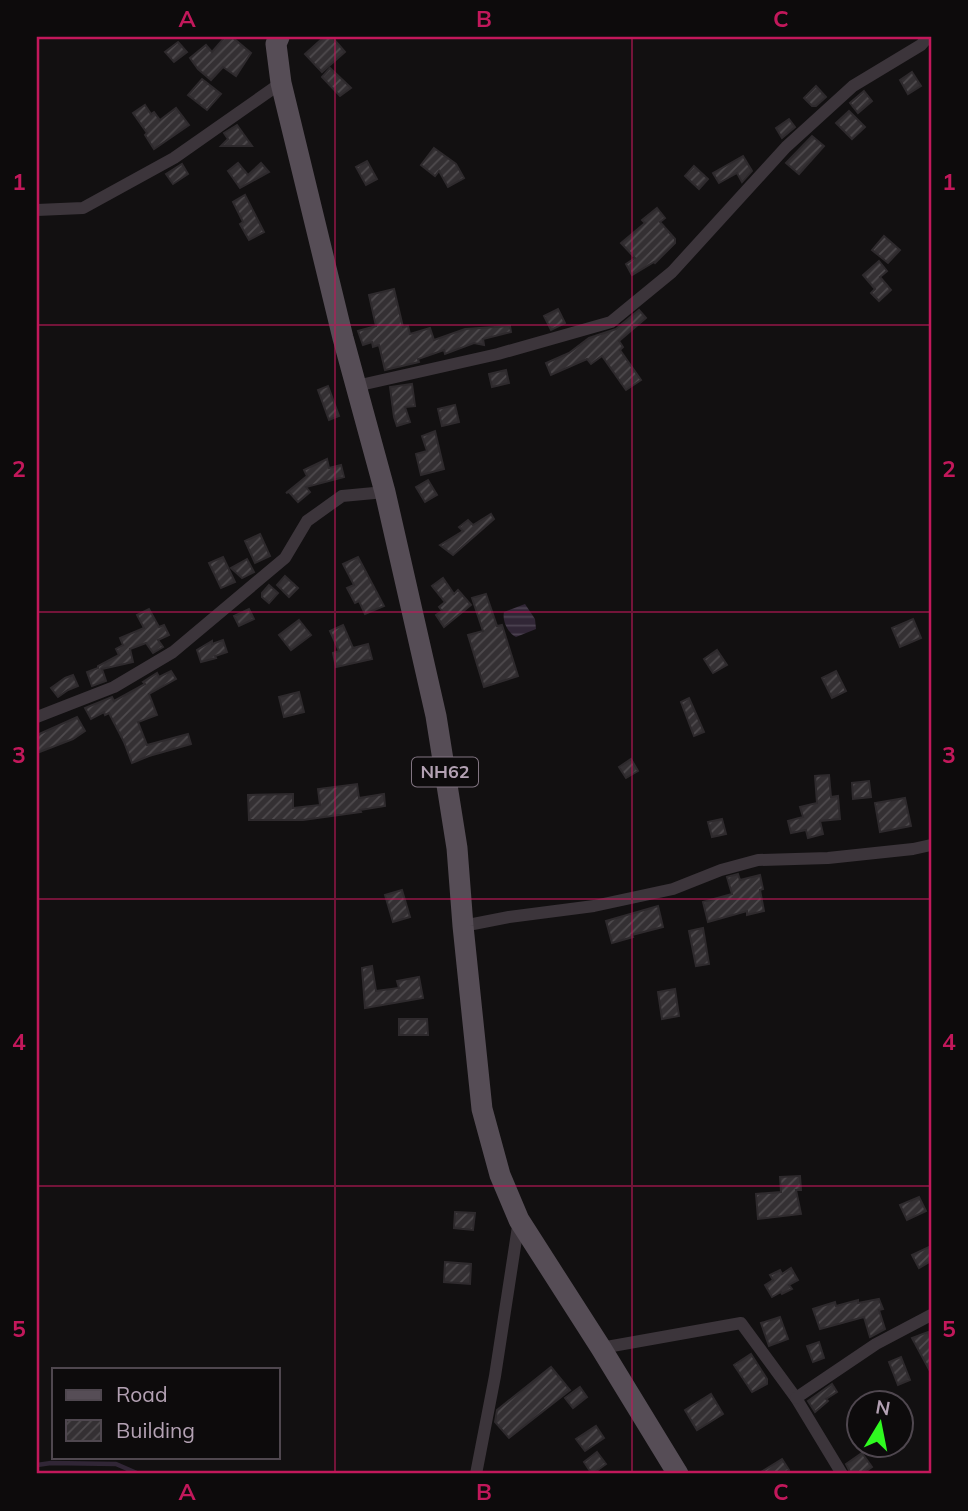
<svg xmlns="http://www.w3.org/2000/svg" width="968" height="1511" viewBox="0 0 968 1511" font-family="Mulish,sans-serif">
<defs>
<pattern id="water-rules" width="6" height="5" patternUnits="userSpaceOnUse" patternTransform="scale(1.75)"><rect width="6" height="5" fill="#312636"/><path d="M0 2.5h6" fill="none" stroke="#4c4251"/></pattern>
<pattern id="building-hatch" width="6" height="6" patternUnits="userSpaceOnUse" patternTransform="scale(1.75)"><rect width="6" height="6" fill="#343033"/><path d="M-1 1l2-2M0 6l6-6M5 7l2-2" fill="none" stroke="#4f4b4e"/></pattern>
</defs>
<rect width="100%" height="100%" fill="#121011"/>
<path fill="url(#water-rules)" d="M525,604L535,619L536,629L516,637C508,633 502,621 504,612Z"/>
<g fill="none" stroke-linecap="round" stroke-linejoin="round">
<polyline stroke="#312636" stroke-width="4.5" points="37,1465 51,1463 116,1464 139,1474"/>
</g>
<g fill="url(#building-hatch)" stroke="#2e2a2d" stroke-width="2">
<polygon points="225,37 232,37 251,53 236,76 223,67 211,80 198,69 190,58 206,45 212,52"/>
<polygon points="324,37 332,37 345,52 322,72 305,54"/>
<polygon points="178,42 187,52 174,62 165,52"/>
<polygon points="330,68 351,88 340,96 322,77"/>
<polygon points="912,72 921,86 908,94 900,80"/>
<polygon points="202,79 221,94 207,110 188,95"/>
<polygon points="816,86 826,97 816,106 812,106 804,98"/>
<polygon points="864,91 872,101 858,113 850,103"/>
<polygon points="145,105 151,114 154,112 160,120 176,108 189,125 154,149 145,135 147,133 133,113"/>
<polygon points="849,111 865,127 852,139 836,123"/>
<polygon points="789,119 795,127 782,138 776,128"/>
<polygon points="237,125 252,146 221,146 228,139 224,133"/>
<polygon points="812,136 824,146 799,174 786,163"/>
<polygon points="434,148 456,164 464,178 448,187 439,171 435,176 421,165"/>
<polygon points="743,156 752,171 742,182 737,173 719,183 713,173"/>
<polygon points="367,161 377,179 366,185 356,167"/>
<polygon points="238,163 248,175 261,163 269,172 240,188 228,171"/>
<polygon points="182,164 188,174 173,184 166,174"/>
<polygon points="694,166 708,179 699,189 685,176"/>
<polygon points="245,195 264,232 249,240 240,224 243,222 233,202"/>
<polygon points="657,208 665,218 660,222 675,239 675,243 655,263 654,262 632,275 626,264 635,258 621,243 645,223 642,220"/>
<polygon points="884,236 900,250 888,263 872,250"/>
<polygon points="879,261 887,271 880,277 891,290 879,301 871,293 875,289 863,275"/>
<polygon points="394,289 403,327 408,326 410,334 430,328 434,340 465,329 510,326 511,332 483,339 484,345 474,343 445,354 444,350 418,359 419,362 385,370 379,345 373,347 372,342 363,345 358,331 376,326 369,295"/>
<polygon points="558,309 565,323 551,330 544,316"/>
<polygon points="639,310 646,318 619,341 623,347 620,350 641,380 626,390 602,356 591,364 587,359 551,375 546,363 569,353 589,338 616,329"/>
<polygon points="506,370 509,383 492,387 489,374"/>
<polygon points="412,384 415,406 405,407 410,422 397,426 394,417 390,387"/>
<polygon points="328,386 339,416 329,420 318,390"/>
<polygon points="455,405 459,422 442,426 438,409"/>
<polygon points="435,431 444,469 421,475 416,454 427,451 422,436"/>
<polygon points="327,459 329,468 341,465 344,477 306,487 310,492 298,502 289,492 286,493 307,476 304,470"/>
<polygon points="428,480 437,495 425,502 416,487"/>
<polygon points="491,514 494,519 453,555 440,545 463,531 459,527 468,520 473,525"/>
<polygon points="260,534 270,556 255,563 245,541"/>
<polygon points="223,557 235,582 221,588 209,563"/>
<polygon points="358,557 384,606 365,614 359,601 355,603 347,588 354,585 343,564"/>
<polygon points="247,559 254,572 242,578 231,568"/>
<polygon points="285,576 298,588 289,597 277,585"/>
<polygon points="443,578 454,594 458,590 471,605 444,627 436,615 442,611 439,607 445,602 432,586"/>
<polygon points="269,585 278,593 269,603 262,597 262,593"/>
<polygon points="486,594 497,626 502,625 518,676 484,687 468,635 483,631 472,598"/>
<polygon points="149,609 159,627 164,625 169,635 158,640 163,647 153,653 146,643 130,649 133,662 102,669 106,681 92,686 87,672 98,668 98,666 119,655 116,649 123,645 120,638 144,628 137,615"/>
<polygon points="249,609 254,619 239,626 234,616"/>
<polygon points="913,619 921,638 900,647 892,628"/>
<polygon points="299,620 311,635 291,650 279,635"/>
<polygon points="343,625 353,648 368,644 372,659 336,667 333,653 339,651 330,631"/>
<polygon points="223,640 227,652 215,656 216,658 201,662 197,650 212,641 212,644"/>
<polygon points="717,650 727,665 713,673 704,659"/>
<polygon points="171,671 176,679 149,694 157,715 138,722 147,745 188,734 191,744 149,756 132,763 124,742 109,713 105,715 104,712 91,719 85,708 112,697 114,701 145,684 143,682 157,673 159,677"/>
<polygon points="836,671 846,691 832,698 822,678"/>
<polygon points="73,675 78,686 68,690 58,697 51,688 65,678"/>
<polygon points="299,692 304,712 284,717 279,697"/>
<polygon points="689,698 704,732 694,736 681,702"/>
<polygon points="77,717 85,731 73,739 37,753 37,735"/>
<polygon points="631,759 638,771 626,778 619,767"/>
<polygon points="829,775 831,797 838,796 840,819 820,821 823,834 808,838 806,830 791,833 788,821 803,817 800,807 817,803 815,776"/>
<polygon points="869,781 871,797 853,799 852,783"/>
<polygon points="357,784 359,798 384,794 385,806 360,810 361,812 303,820 249,820 248,795 293,794 293,808 320,805 318,789"/>
<polygon points="905,798 911,826 880,832 875,803"/>
<polygon points="722,819 726,834 712,837 708,822"/>
<polygon points="738,874 740,880 760,875 763,889 760,890 764,911 747,915 747,911 708,922 703,902 732,894 727,877"/>
<polygon points="402,890 410,917 393,922 385,895"/>
<polygon points="658,906 663,927 632,935 633,937 612,943 606,921"/>
<polygon points="703,928 709,964 696,966 689,931"/>
<polygon points="372,966 376,991 399,988 397,981 419,977 423,998 365,1008 362,968"/>
<polygon points="675,989 679,1016 662,1019 658,992"/>
<polygon points="399,1019 427,1019 428,1035 399,1035"/>
<polygon points="800,1176 801,1190 796,1190 801,1214 758,1219 756,1194 781,1192 780,1177"/>
<polygon points="919,1197 926,1211 907,1220 900,1205"/>
<polygon points="455,1212 475,1213 473,1230 454,1228"/>
<polygon points="931,1246 931,1261 919,1268 912,1255"/>
<polygon points="445,1262 471,1264 470,1284 444,1282"/>
<polygon points="791,1268 798,1280 789,1285 792,1289 782,1294 781,1292 772,1297 765,1285 773,1280 770,1275 780,1270 782,1274"/>
<polygon points="879,1299 883,1309 879,1310 885,1329 872,1336 870,1337 864,1317 820,1329 813,1309 835,1302 836,1306 858,1300 858,1303"/>
<polygon points="780,1317 788,1339 769,1346 761,1323"/>
<polygon points="928,1332 931,1342 931,1373 912,1338"/>
<polygon points="819,1342 824,1358 813,1362 807,1346"/>
<polygon points="751,1354 767,1379 767,1384 752,1392 734,1365"/>
<polygon points="901,1357 910,1380 898,1385 889,1362"/>
<polygon points="551,1367 570,1390 509,1438 495,1422 497,1410"/>
<polygon points="832,1384 837,1392 826,1399 828,1401 815,1412 808,1401"/>
<polygon points="580,1387 587,1397 573,1408 565,1398"/>
<polygon points="711,1394 723,1414 697,1430 685,1410"/>
<polygon points="596,1426 604,1438 585,1451 576,1439"/>
<polygon points="597,1452 606,1464 592,1474 584,1462"/>
<polygon points="862,1453 872,1467 862,1474 851,1474 846,1464"/>
<polygon points="782,1459 789,1470 783,1474 758,1474"/>
</g>
<g fill="none" stroke-linecap="round" stroke-linejoin="round">
<g stroke="#3c353b" stroke-width="12">
<polyline points="37,210 83,208 174,158 281,83"/>
<polyline points="356,386 498,354 611,322 672,272 786,147 853,86 921,45 928,37"/>
<polyline points="37,717 114,687 173,652 285,558 307,521 342,496 385,492"/>
<polyline points="463,926 509,917 594,906 673,889 721,870 758,860 828,858 913,849 931,845"/>
<polyline points="601,1348 741,1323 796,1398 842,1474"/>
<polyline points="796,1398 876,1344 931,1315"/>
<polyline points="476,1474 495,1376 519,1220"/>
</g>
<polyline stroke="#564d56" stroke-width="21" points="279,37 276,44 281,83 343,338 385,492 436,716 457,848 463,926 482,1109 500,1175 519,1220 601,1348 678,1474"/>
</g>
<path fill="none" stroke="#c2185b" stroke-width="2" stroke-opacity="0.55" d="M335,37V1474M632,37V1474M37,325H931M37,612H931M37,899H931M37,1186H931"/>
<g text-anchor="middle" stroke-width="5" stroke-linejoin="round" paint-order="stroke">
<rect fill="#0d0b0c" stroke="#817481" stroke-width="2" x="412" y="757.5" width="66" height="29" rx="5"/>
<g font-size="18" font-weight="bold" fill="#b3a1b3">
<text x="445" y="778">NH62</text>
</g>
</g>
<rect width="968" height="1511" fill="none" stroke="#0d0b0c" stroke-width="77"/>
<rect x="52" y="1368" width="228" height="91" fill="#0d0b0c" stroke="#4f474f" stroke-width="2"/>
<rect x="66" y="1390" width="35" height="10" fill="#564d56" stroke="#4f474f" stroke-width="2"/>
<text x="116" y="1402" font-size="21" fill="#b3a1b3">Road</text>
<rect x="66" y="1420" width="35" height="21" fill="url(#building-hatch)" stroke="#4f474f" stroke-width="2"/>
<text x="116" y="1438" font-size="21" fill="#b3a1b3">Building</text>
<g transform="translate(880 1424) rotate(10)"><circle r="33" fill="#0d0b0c" stroke="#4f474f" stroke-width="2"/>
<path d="M0-5L12 26L0 18L-12 26Z" fill="#2ffa20"/>
<text y="-10" font-size="19" font-weight="bold" text-anchor="middle" fill="#b3a1b3">N</text>
</g>
<rect x="38" y="38" width="892" height="1434" fill="none" stroke="#c2185b" stroke-width="2.5"/>
<g font-size="23" text-anchor="middle" font-weight="bold" fill="#c2185b">
<text x="187" y="27">A</text>
<text x="484" y="27">B</text>
<text x="781" y="27">C</text>
<text x="19" y="190">1</text>
<text x="949" y="190">1</text>
<text x="19" y="477">2</text>
<text x="949" y="477">2</text>
<text x="19" y="763">3</text>
<text x="949" y="763">3</text>
<text x="19" y="1050">4</text>
<text x="949" y="1050">4</text>
<text x="19" y="1337">5</text>
<text x="949" y="1337">5</text>
<text x="187" y="1500">A</text>
<text x="484" y="1500">B</text>
<text x="781" y="1500">C</text>
</g>
</svg>
